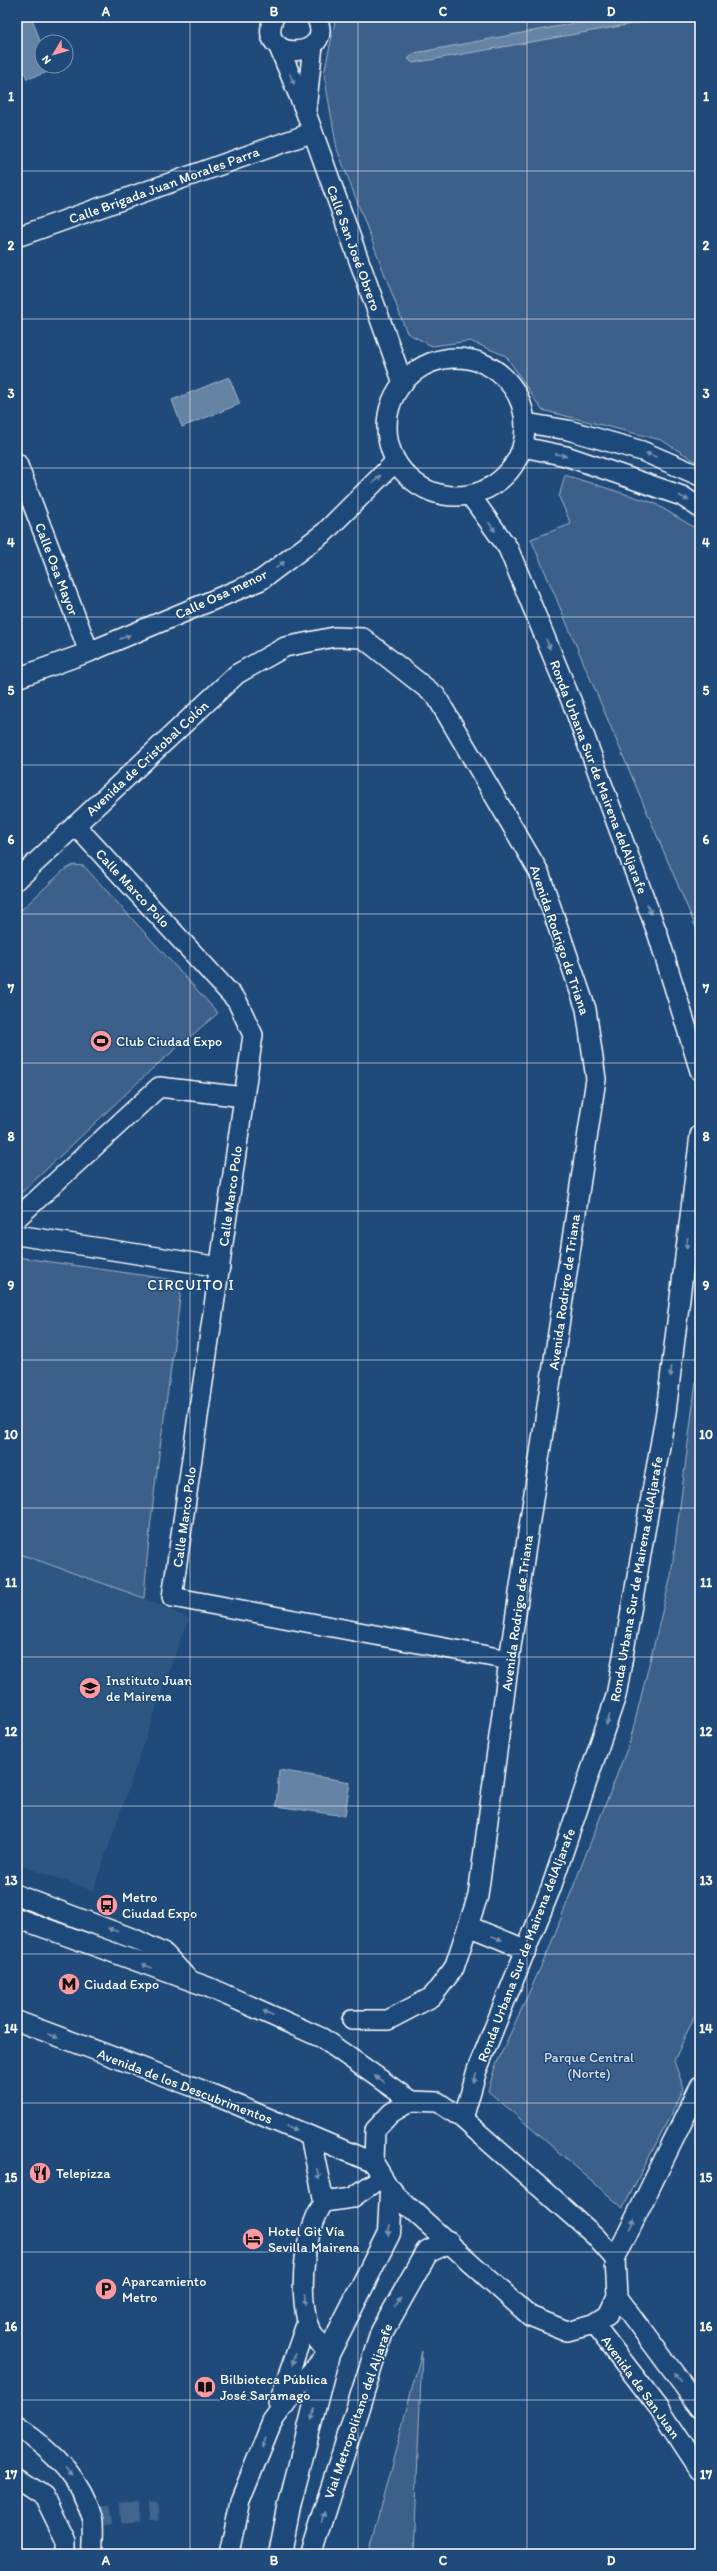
<svg xmlns="http://www.w3.org/2000/svg" width="717" height="2571" viewBox="0 0 717 2571" font-family="Itim,sans-serif">
<rect width="100%" height="100%" fill="#1f4a7a"/>
<filter id="ink" filterUnits="userSpaceOnUse"><feTurbulence type="fractalNoise" baseFrequency=".025" numOctaves="2"/><feDisplacementMap in="SourceGraphic" scale="8" xChannelSelector="R" yChannelSelector="G"/><feConvolveMatrix kernelMatrix="1 2 1 2 8 2 1 2 1" color-interpolation-filters="sRGB"/></filter>
<g filter="url(#ink)">
<polygon fill="#2e5683" points="17,1553 144,1598 190,1619 181,1637 93,1891 17,1864"/>
<g fill="#3c618b" stroke="#9eb0c5">
<polygon points="336,17 700,17 700,464 661,440 542,410 506,356 470,341 432,346 407,333 337,149 324,74"/>
<polygon points="565,475 654,503 700,531 700,937 531,539 571,524 559,497"/>
<polygon points="74,865 84,866 218,1013 152,1069 17,1197 17,914 64,870"/>
<path d="M17,1257L182,1281C170,1387 151,1491 144,1598L17,1553Z"/>
<polygon points="700,1350 700,2004 674,2061 684,2089 623,2208 488,2091 495,2067 549,1949 630,1741 671,1576"/>
<polygon points="422,2351 414,2554 368,2554"/>
</g>
<g fill="#6583a4" stroke="#a3b5c8">
<polygon points="608,17 671,17 413,63 408,59 415,53"/>
<polygon points="32,18 42,47 42,66 49,66 51,71 27,79 17,53 17,24"/>
<polygon points="229,377 240,404 182,427 172,400"/>
<polygon points="279,1770 350,1782 345,1816 276,1806"/>
</g>
<g fill="none" stroke-linecap="round" stroke-linejoin="round">
<polyline stroke="#41658e" stroke-width="19" stroke-dasharray="19 10" stroke-linecap="butt" points="92,2518 120,2513 158,2511"/>
<g stroke="#fff" stroke-width="22">
<g id="minor">
<path d="M274,17C253,64 339,60 316,17"/>
<polyline points="278,45 306,113 403,383"/>
<polyline points="306,110 313,45"/>
<polyline points="17,237 311,133"/>
<circle cx="456" cy="427" r="69"/>
<polyline points="526,423 568,430 642,451 700,476"/>
<polyline points="523,447 566,456 682,496 700,508"/>
<polyline points="17,463 89,652"/>
<polyline points="470,495 508,548 573,705 658,935 700,1071"/>
<polyline points="17,678 89,652 261,580 325,532 395,462"/>
<polyline points="75,825 237,1001 253,1035 172,1597 509,1660"/>
<polyline points="17,880 237,674 285,647 334,637 363,638 436,696 539,872 586,1009 596,1079 509,1660 478,1896 454,1968 432,1997 388,2020 352,2020"/>
<polyline points="17,1218 159,1087 244,1097"/>
<polyline points="17,1235 220,1267"/>
<polyline points="17,1895 137,1940 165,1954 188,1979"/>
<polyline points="17,1918 208,1987 322,2038 411,2101"/>
<polyline points="468,1926 527,1950"/>
<polyline points="17,2021 202,2090 374,2163"/>
<polygon points="411,2101 438,2102 463,2119 595,2236 615,2259 617,2296 608,2315 594,2324 567,2331 530,2316 391,2191 374,2163 375,2130 391,2113"/>
<polyline points="463,2119 477,2070 551,1888 616,1696 666,1412 700,1135"/>
<polyline points="324,2202 352,2198 382,2177"/>
<polyline points="615,2259 700,2086"/>
<polyline points="617,2296 700,2408"/>
<polyline points="594,2324 659,2408 700,2470"/>
<polyline points="278,2404 307,2322"/>
<path d="M17,2427C51,2449 81,2477 92,2517C95,2528 92,2543 93,2554"/>
<polyline points="17,2478 44,2496 66,2541 66,2554"/>
<path d="M229,2554L240,2501L272,2422L303,2380L328,2354C322,2345 309,2332 307,2321C299,2284 304,2233 324,2202L310,2136"/>
</g>
</g>
<g stroke="#fff" stroke-width="25">
<g id="major">
<polyline points="280,2554 290,2503 328,2354 389,2233 391,2191"/>
<polyline points="311,2554 382,2332 427,2252 448,2242"/>
</g>
</g>
<use href="#minor" stroke="#1f4a7a" stroke-width="19"/>
<use href="#major" stroke="#1f4a7a" stroke-width="22"/>
</g>
<defs><path id="oneway-solid" d="M-6-.8H1V-3.2L6.5 0L1 3.2V.8H-6Z"/></defs>
<g fill="#7992af">
<use href="#oneway-solid" transform="translate(292 79) rotate(68)"/>
<use href="#oneway-solid" transform="translate(561 455) rotate(13)"/>
<use href="#oneway-solid" transform="translate(651 455) rotate(-157)"/>
<use href="#oneway-solid" transform="translate(377 479) rotate(-44)"/>
<use href="#oneway-solid" transform="translate(684 498) rotate(28)"/>
<use href="#oneway-solid" transform="translate(492 527) rotate(54)"/>
<use href="#oneway-solid" transform="translate(280 565) rotate(-37)"/>
<use href="#oneway-solid" transform="translate(125 637) rotate(-22)"/>
<use href="#oneway-solid" transform="translate(548 644) rotate(67)"/>
<use href="#oneway-solid" transform="translate(649 909) rotate(70)"/>
<use href="#oneway-solid" transform="translate(687 1243) rotate(97)"/>
<use href="#oneway-solid" transform="translate(671 1372) rotate(97)"/>
<use href="#oneway-solid" transform="translate(608 1720) rotate(109)"/>
<use href="#oneway-solid" transform="translate(113 1930) rotate(-160)"/>
<use href="#oneway-solid" transform="translate(497 1938) rotate(22)"/>
<use href="#oneway-solid" transform="translate(147 1966) rotate(-160)"/>
<use href="#oneway-solid" transform="translate(268 2013) rotate(-155)"/>
<use href="#oneway-solid" transform="translate(53 2036) rotate(21)"/>
<use href="#oneway-solid" transform="translate(475 2078) rotate(105)"/>
<use href="#oneway-solid" transform="translate(379 2079) rotate(-145)"/>
<use href="#oneway-solid" transform="translate(292 2128) rotate(23)"/>
<use href="#oneway-solid" transform="translate(318 2174) rotate(79)"/>
<use href="#oneway-solid" transform="translate(632 2224) rotate(-63)"/>
<use href="#oneway-solid" transform="translate(389 2230) rotate(100)"/>
<use href="#oneway-solid" transform="translate(305 2300) rotate(86)"/>
<use href="#oneway-solid" transform="translate(398 2302) rotate(-61)"/>
<use href="#oneway-solid" transform="translate(294 2359) rotate(109)"/>
<use href="#oneway-solid" transform="translate(677 2377) rotate(-126)"/>
<use href="#oneway-solid" transform="translate(313 2414) rotate(104)"/>
<use href="#oneway-solid" transform="translate(264 2443) rotate(110)"/>
<use href="#oneway-solid" transform="translate(69 2472) rotate(48)"/>
<use href="#oneway-solid" transform="translate(323 2517) rotate(-73)"/>
</g>
</g>
<path fill="none" stroke="#fff" stroke-width="1" stroke-opacity="0.55" d="M190,17V2554M358,17V2554M527,17V2554M17,171H700M17,319H700M17,468H700M17,617H700M17,765H700M17,914H700M17,1063H700M17,1211H700M17,1360H700M17,1508H700M17,1657H700M17,1806H700M17,1954H700M17,2103H700M17,2252H700M17,2400H700"/>
<defs>
<g id="stadium-disc" transform="scale(1.15)"><circle r="9.5" fill="#ff9aa2" stroke="#1f4a7a"/><path d="M0-5a6.5 5 0 1 0 0 10a6.5 5 0 1 0 0-10ZM-3.5-1.8h7v3.6h-7Z" fill="#111"/></g>
<g id="school-disc" transform="scale(1.15)"><circle r="9.5" fill="#ff9aa2" stroke="#1f4a7a"/><path d="M0-5L7-2L0 1L-7-2ZM-4 1L0 2.5L4 1V4Q0 6-4 4Z" fill="#111"/></g>
<g id="bus-disc" transform="scale(1.15)"><circle r="9.5" fill="#ff9aa2" stroke="#1f4a7a"/><path d="M-5-6H5V4H4V6H2V4H-2V6H-4V4H-5ZM-3.5-4V0h7V-4ZM-3.5 1.2v1.5H-2V1.2ZM2 1.2v1.5H3.5V1.2Z" fill="#111"/></g>
<g id="metro-disc" transform="scale(1.15)"><circle r="9.5" fill="#ff9aa2" stroke="#1f4a7a"/><path d="M-5.5 5V-5H-3L0 0L3-5H5.5V5H3V-.5L0 4L-3-.5V5Z" fill="#111"/></g>
<g id="restaurant-disc" transform="scale(1.15)"><circle r="9.5" fill="#ff9aa2" stroke="#1f4a7a"/><path d="M-5-6h1v4h1v-4h1v4h1v-4h1v5L-1.5 .5V6h-2V.5L-5-1ZM5-6V6H3V1.5H1.5Q1.5-4 5-6Z" fill="#111"/></g>
<g id="hotel-disc" transform="scale(1.15)"><circle r="9.5" fill="#ff9aa2" stroke="#1f4a7a"/><path d="M-6-4.5h1.5V1H6V5H4.5V3h-9V5H-6ZM-4 0a1.8 1.8 0 1 1 3.6 0ZM.5 0V-2.5h3Q6-2.5 6 0Z" fill="#111"/></g>
<g id="parking-disc" transform="scale(1.15)"><circle r="9.5" fill="#ff9aa2" stroke="#1f4a7a"/><path d="M-3.5-5.5H1a3.5 3.5 0 0 1 0 7H-1V5.5H-3.5ZM-1-3.4V-.6H.8a1.4 1.4 0 0 0 0-2.8Z" fill="#111"/></g>
<g id="library-disc" transform="scale(1.15)"><circle r="9.5" fill="#ff9aa2" stroke="#1f4a7a"/><path d="M-6-4Q-3-5.5-.7-3.5V5Q-3 3-6 4ZM6-4Q3-5.5 .7-3.5V5Q3 3 6 4Z" fill="#111"/></g>
</defs>
<g fill-rule="evenodd">
<use href="#stadium-disc" x="101" y="1041"/>
<use href="#school-disc" x="90" y="1688"/>
<use href="#bus-disc" x="107" y="1905"/>
<use href="#metro-disc" x="69" y="1984"/>
<use href="#restaurant-disc" x="40" y="2173"/>
<use href="#hotel-disc" x="253" y="2239"/>
<use href="#parking-disc" x="106" y="2289"/>
<use href="#library-disc" x="205" y="2387"/>
</g>
<g text-anchor="middle" stroke-width="3" stroke-linejoin="round" paint-order="stroke">
<g font-size="14" fill="#fff" stroke="#1f4a7a">
<text transform="translate(164 185) rotate(-20)" y="5">Calle Brigada Juan Morales Parra</text>
<text transform="translate(354 248) rotate(70)" y="5">Calle San José Obrero</text>
<text transform="translate(57 569) rotate(69)" y="5">Calle Osa Mayor</text>
<text transform="translate(221 594) rotate(-25)" y="5">Calle Osa menor</text>
<text transform="translate(147 758) rotate(-43)" y="5">Avenida de Cristobal Colón</text>
<text transform="translate(599 777) rotate(69)" y="5">Ronda Urbana Sur de Mairena delAljarafe</text>
<text transform="translate(133 888) rotate(47)" y="5">Calle Marco Polo</text>
<text transform="translate(560 940) rotate(71)" y="5">Avenida Rodrigo de Triana</text>
<text transform="translate(230 1196) rotate(-82)" y="5">Calle Marco Polo</text>
<text transform="translate(564 1292) rotate(-82)" y="5">Avenida Rodrigo de Triana</text>
<text transform="translate(184 1517) rotate(-82)" y="5">Calle Marco Polo</text>
<text transform="translate(636 1579) rotate(-80)" y="5">Ronda Urbana Sur de Mairena delAljarafe</text>
<text transform="translate(517 1613) rotate(-82)" y="5">Avenida Rodrigo de Triana</text>
<text transform="translate(526 1945) rotate(-69)" y="5">Ronda Urbana Sur de Mairena delAljarafe</text>
<text transform="translate(185 2086) rotate(21)" y="5">Avenida de los Descubrimentos</text>
<text transform="translate(641 2387) rotate(54)" y="5">Avenida de San Juan</text>
<text transform="translate(358 2411) rotate(-71)" y="5">Vial Metropolitano del Aljarafe</text>
</g>
<g font-size="14" fill="#fff" stroke="#1f4a7a" text-anchor="start">
<text x="116" y="1046">Club Ciudad Expo</text>
<text x="106" y="1685">Instituto Juan<tspan x="106" dy="16">de Mairena</tspan></text>
<text x="122" y="1902">Metro<tspan x="122" dy="16">Ciudad Expo</tspan></text>
<text x="84" y="1989">Ciudad Expo</text>
<text x="56" y="2178">Telepizza</text>
<text x="268" y="2236">Hotel Git Vía<tspan x="268" dy="16">Sevilla Mairena</tspan></text>
<text x="122" y="2286">Aparcamiento<tspan x="122" dy="16">Metro</tspan></text>
<text x="220" y="2384">Bilbioteca Pública<tspan x="220" dy="16">José Saramago</tspan></text>
</g>
<g font-size="14" fill="#d8dfe8" stroke="#1f4a7a">
<text x="589" y="2062">Parque Central<tspan x="589" dy="16">(Norte)</tspan></text>
</g>
<g font-size="15" letter-spacing="1" fill="#fff" stroke="#1f4a7a">
<text x="191" y="1290">CIRCUITO I</text>
</g>
</g>
<rect width="717" height="2571" fill="none" stroke="#1f4a7a" stroke-width="44"/>
<g transform="translate(54 54) rotate(232)"><circle r="19" fill="#1f4a7a" stroke="#7992af"/>
<path d="M0-3L7 15L0 10L-7 15Z" fill="#ff9aa2"/>
<text y="-6" font-size="11" font-weight="bold" text-anchor="middle" fill="#ffffff">N</text>
</g>
<rect x="22" y="22" width="673" height="2527" fill="none" stroke="#fff" stroke-width="1.5"/>
<g font-size="13" text-anchor="middle" font-weight="bold" fill="#fff">
<text x="106" y="16">A</text>
<text x="274" y="16">B</text>
<text x="443" y="16">C</text>
<text x="611" y="16">D</text>
<text x="11" y="101">1</text>
<text x="706" y="101">1</text>
<text x="11" y="250">2</text>
<text x="706" y="250">2</text>
<text x="11" y="398">3</text>
<text x="706" y="398">3</text>
<text x="11" y="547">4</text>
<text x="706" y="547">4</text>
<text x="11" y="695">5</text>
<text x="706" y="695">5</text>
<text x="11" y="844">6</text>
<text x="706" y="844">6</text>
<text x="11" y="993">7</text>
<text x="706" y="993">7</text>
<text x="11" y="1141">8</text>
<text x="706" y="1141">8</text>
<text x="11" y="1290">9</text>
<text x="706" y="1290">9</text>
<text x="11" y="1439">10</text>
<text x="706" y="1439">10</text>
<text x="11" y="1587">11</text>
<text x="706" y="1587">11</text>
<text x="11" y="1736">12</text>
<text x="706" y="1736">12</text>
<text x="11" y="1885">13</text>
<text x="706" y="1885">13</text>
<text x="11" y="2033">14</text>
<text x="706" y="2033">14</text>
<text x="11" y="2182">15</text>
<text x="706" y="2182">15</text>
<text x="11" y="2331">16</text>
<text x="706" y="2331">16</text>
<text x="11" y="2479">17</text>
<text x="706" y="2479">17</text>
<text x="106" y="2565">A</text>
<text x="274" y="2565">B</text>
<text x="443" y="2565">C</text>
<text x="611" y="2565">D</text>
</g>
</svg>
